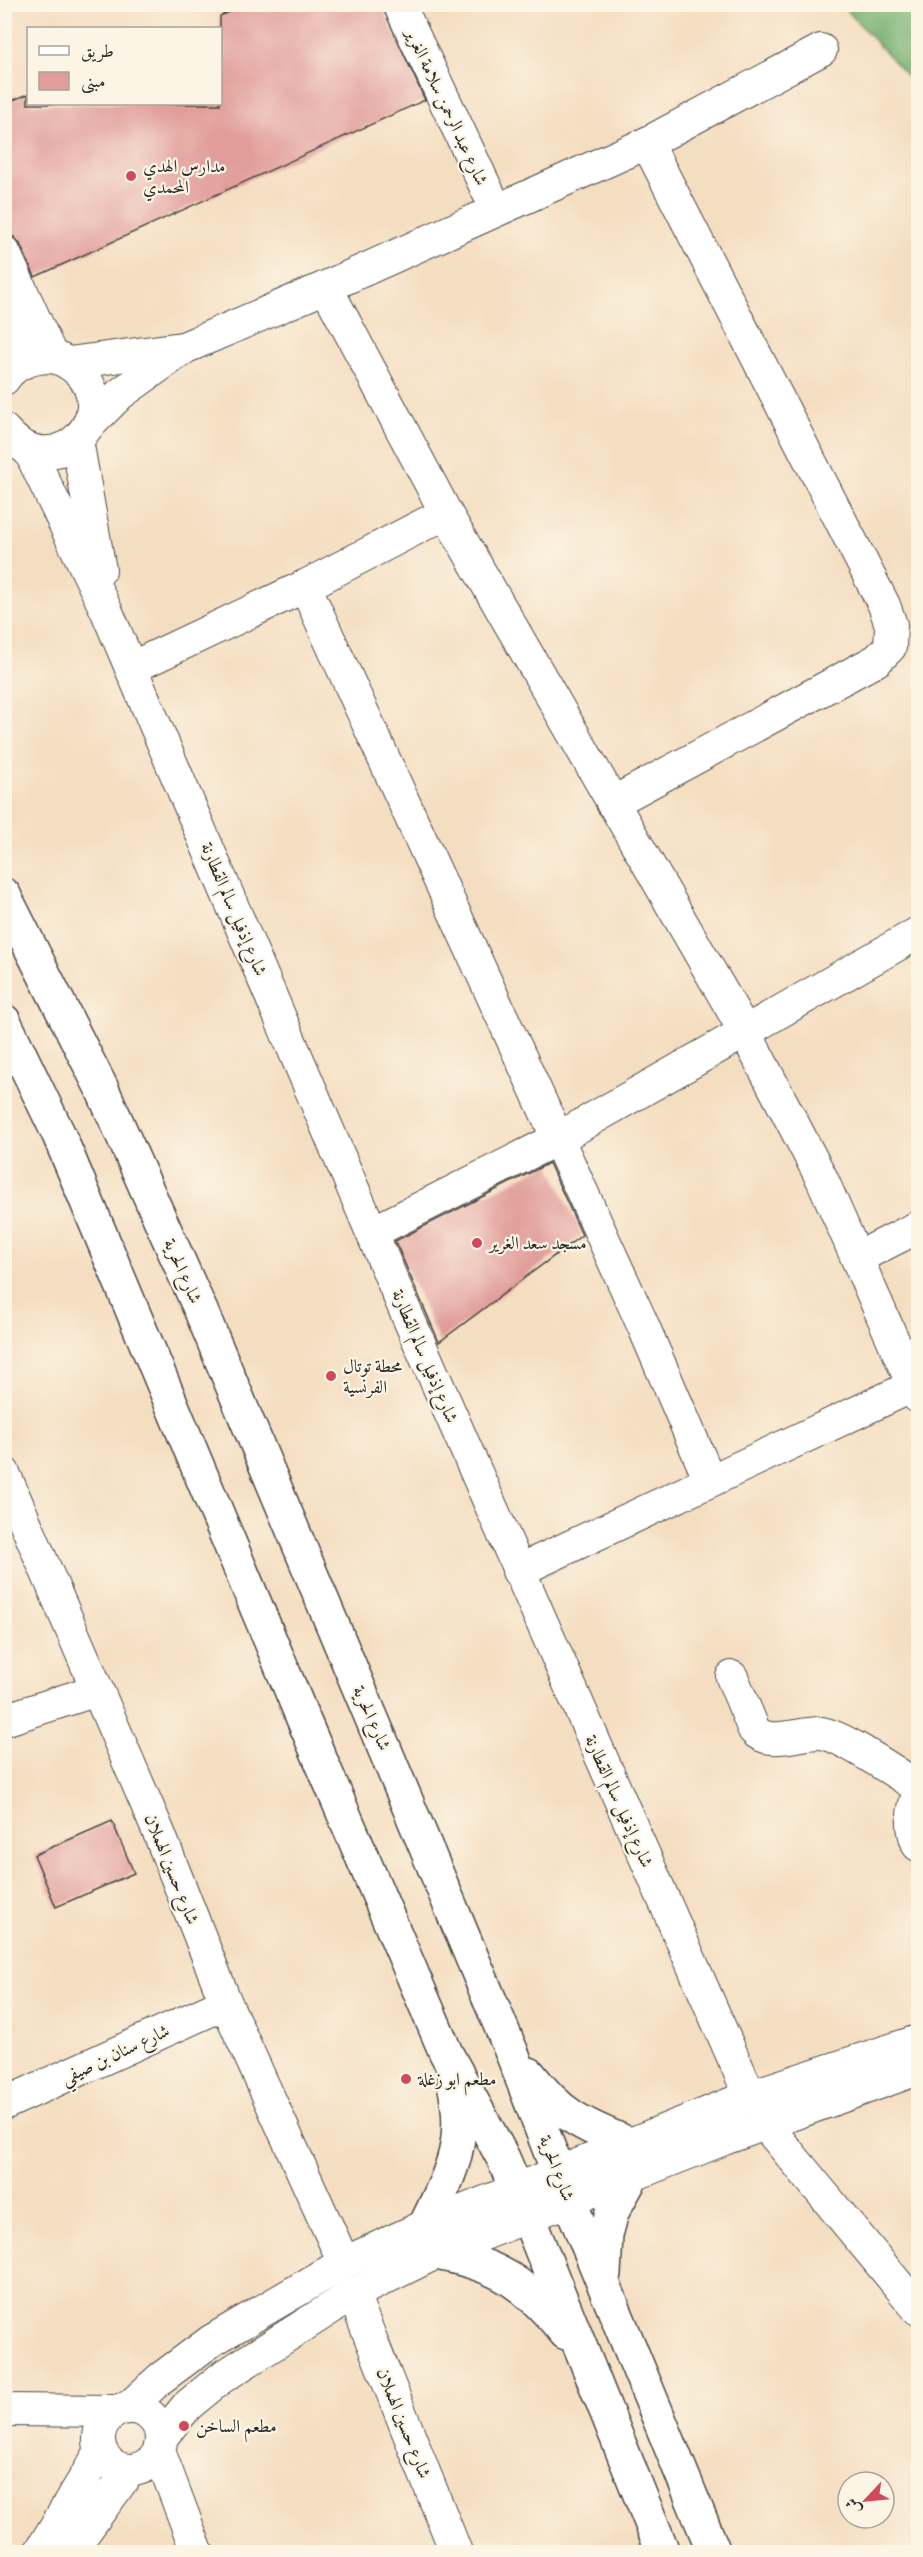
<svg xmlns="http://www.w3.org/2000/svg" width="923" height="2557" viewBox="0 0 923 2557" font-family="Vollkorn,Amiri,serif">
<rect width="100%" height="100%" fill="#fcf5e5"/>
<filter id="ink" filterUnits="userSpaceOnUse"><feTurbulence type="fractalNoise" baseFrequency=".0167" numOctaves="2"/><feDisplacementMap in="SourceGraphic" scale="12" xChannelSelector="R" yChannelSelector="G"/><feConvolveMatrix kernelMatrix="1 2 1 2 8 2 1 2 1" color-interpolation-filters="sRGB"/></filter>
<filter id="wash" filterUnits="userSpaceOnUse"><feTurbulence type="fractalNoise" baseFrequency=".008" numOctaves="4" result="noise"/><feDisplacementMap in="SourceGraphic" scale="24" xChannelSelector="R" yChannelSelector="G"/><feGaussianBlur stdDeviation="1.35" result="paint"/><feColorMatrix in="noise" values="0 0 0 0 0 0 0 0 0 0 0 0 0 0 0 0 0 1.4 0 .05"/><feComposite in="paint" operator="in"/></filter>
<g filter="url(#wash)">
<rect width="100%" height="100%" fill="#f4dec1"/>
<polygon fill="#76b06e" stroke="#506e4c" stroke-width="1.5" points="842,5 918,5 918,88"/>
<g id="blocks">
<g fill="#e19d9a">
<polygon points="249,4 381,4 425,100 35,277 20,244 14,237 4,234 4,104 28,94 28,104 220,104 220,16"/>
<polygon points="549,1163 582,1235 439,1342 395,1241"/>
<polygon points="112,1821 134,1873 56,1907 34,1855"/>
</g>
</g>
</g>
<g filter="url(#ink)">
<use href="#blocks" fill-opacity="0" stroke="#494642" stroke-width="1.5"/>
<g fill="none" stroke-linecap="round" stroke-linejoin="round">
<g stroke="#494642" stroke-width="34">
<g id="minor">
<polyline points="399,4 496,209"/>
<polyline points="4,252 52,357"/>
<polyline points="6,276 15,367"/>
<polyline points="326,287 446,513 745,1032 822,1179 918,1397"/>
<polyline points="69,363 182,348"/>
<path d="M4,379C14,363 30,358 48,357C59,357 69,363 77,370C125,412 55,491 4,430"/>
<polyline points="87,427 120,394 186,347 326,287 647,143 821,50"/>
<polyline points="77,440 100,570"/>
<polyline points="29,450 107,612 404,1308 750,2096"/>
<polyline points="305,586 642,1323 710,1481"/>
<polyline points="131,668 305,586 446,513"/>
<polyline points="612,803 877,660 890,647 891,625 884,605 647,143"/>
<polyline points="373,1232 557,1139 918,933"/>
<polyline points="857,1258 918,1227"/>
<polyline points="4,1473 159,1833 226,2003 344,2263"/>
<polyline points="518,1571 913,1386"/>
<path d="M732,1677L754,1730C769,1747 801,1732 821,1733C841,1735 898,1774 918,1787"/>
<polyline points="4,1720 97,1690"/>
<path d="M918,1795C911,1812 911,1828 918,1845"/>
<polyline points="4,2104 226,2003"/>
<polyline points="765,2124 918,2309"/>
<polyline points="353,2294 456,2552"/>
<circle cx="130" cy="2439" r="31"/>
<polyline points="128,2408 161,2378 211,2341 344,2263 425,2226 750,2096 918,2041"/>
<polyline points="4,2410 117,2411"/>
<polyline points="161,2438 187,2406 221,2378 353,2294 436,2253 724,2139 918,2069"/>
<polyline points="159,2451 197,2552"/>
<polyline points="40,2552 101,2451"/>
<polyline points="70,2552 129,2471"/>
</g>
</g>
<g stroke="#494642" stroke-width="36">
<g id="highway">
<polyline points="4,895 102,1089 201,1311 512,2053 569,2200 714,2552"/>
<polyline points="4,1021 59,1135 304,1721 446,2053 503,2158 528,2217 663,2552"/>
<path d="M529,2074C561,2116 581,2124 629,2144"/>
<path d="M425,2226C450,2174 468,2144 454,2084"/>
<path d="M436,2253C500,2265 525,2283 566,2333"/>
<polyline points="604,2274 606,2235 612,2212 632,2176"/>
</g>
</g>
<use href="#minor" stroke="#fff" stroke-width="32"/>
<use href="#highway" stroke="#fff" stroke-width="33"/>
</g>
</g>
<g fill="#d1495b" stroke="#fcf5e5" stroke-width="2">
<circle cx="131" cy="176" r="6"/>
<circle cx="477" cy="1243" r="6"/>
<circle cx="331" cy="1376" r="6"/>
<circle cx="406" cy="2079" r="6"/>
<circle cx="184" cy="2426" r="6"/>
</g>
<g text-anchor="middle" stroke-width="4.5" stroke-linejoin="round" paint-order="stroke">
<g font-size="18" fill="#2b2b2b" stroke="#fcf5e5">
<text transform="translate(447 107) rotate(65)" y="6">شارع عبد الرحمن سلامة الغرير</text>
<text transform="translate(234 909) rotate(67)" y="6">شارع إذفيل سالم القطارنة</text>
<text transform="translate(183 1271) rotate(66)" y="6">شارع الحرية</text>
<text transform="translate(425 1356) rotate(67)" y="6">شارع إذفيل سالم القطارنة</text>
<text transform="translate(372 1718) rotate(66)" y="6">شارع الحرية</text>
<text transform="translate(619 1801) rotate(66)" y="6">شارع إذفيل سالم القطارنة</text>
<text transform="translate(172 1869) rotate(68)" y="6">شارع حسين الهملان</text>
<text transform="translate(115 2054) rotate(-25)" y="6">شارع سنان بن صيفي</text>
<text transform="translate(557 2168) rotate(69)" y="6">شارع الحرية</text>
<text transform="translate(404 2423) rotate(68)" y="6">شارع حسين الهملان</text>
</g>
<g font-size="18" fill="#2b2b2b" stroke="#fcf5e5" text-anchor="start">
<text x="143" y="172">مدارس الهدي<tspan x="143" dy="21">المحمدي</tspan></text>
<text x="489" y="1249">مسجد سعد الغرير</text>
<text x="343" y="1372">محطة توتال<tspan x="343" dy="21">الفرنسية</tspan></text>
<text x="418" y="2085">مطعم ابو زغلة</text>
<text x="196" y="2432">مطعم الساخن</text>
</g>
</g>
<rect width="923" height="2557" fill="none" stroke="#fcf5e5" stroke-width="24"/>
<rect x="27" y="27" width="195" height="78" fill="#fcf5e5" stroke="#a8a49b" stroke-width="1.5"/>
<rect x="39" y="46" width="30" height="9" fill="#ffffff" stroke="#a8a49b" stroke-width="1.5"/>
<text x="81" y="57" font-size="18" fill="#2b2b2b">طريق</text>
<rect x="39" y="72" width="30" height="18" fill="#e19d9a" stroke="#a8a49b" stroke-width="1.5"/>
<text x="81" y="87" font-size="18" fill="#2b2b2b">مبنى</text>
<g transform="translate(866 2500) rotate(244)"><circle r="28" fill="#fcf5e5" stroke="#a8a49b" stroke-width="1.5"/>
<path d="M0-4.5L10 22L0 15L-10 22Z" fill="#d1495b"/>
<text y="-9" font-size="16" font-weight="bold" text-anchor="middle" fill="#2b2b2b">ش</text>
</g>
</svg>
